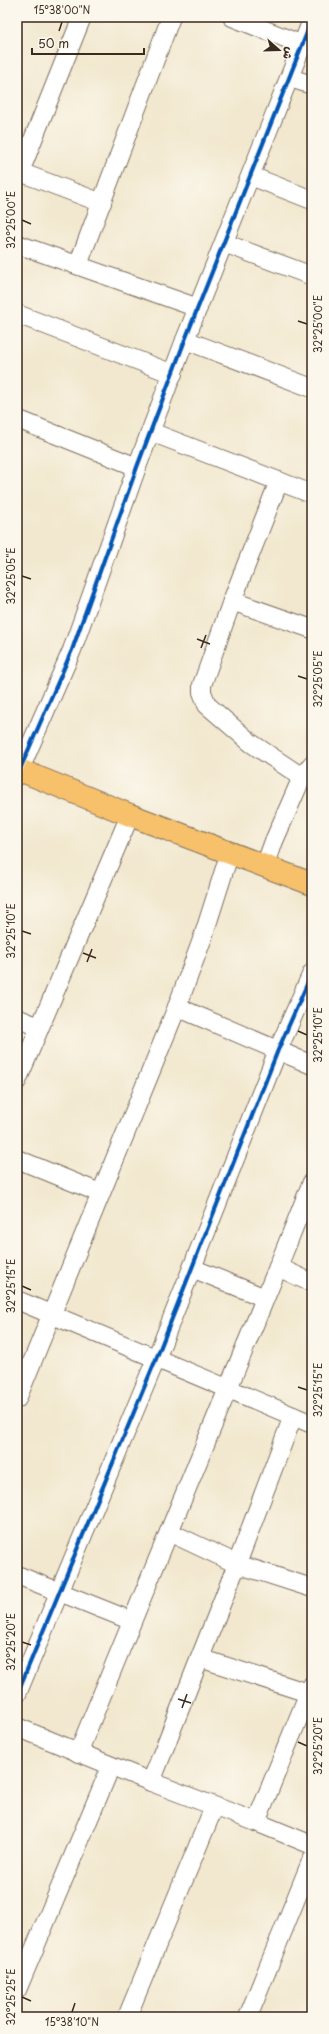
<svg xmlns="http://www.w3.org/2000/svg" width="329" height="2034" viewBox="0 0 329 2034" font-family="'Playpen Sans','Playpen Sans Arabic',sans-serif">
<rect width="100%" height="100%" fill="#fbf7ec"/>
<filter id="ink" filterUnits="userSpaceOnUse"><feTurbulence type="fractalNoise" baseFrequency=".025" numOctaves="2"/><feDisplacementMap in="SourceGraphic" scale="8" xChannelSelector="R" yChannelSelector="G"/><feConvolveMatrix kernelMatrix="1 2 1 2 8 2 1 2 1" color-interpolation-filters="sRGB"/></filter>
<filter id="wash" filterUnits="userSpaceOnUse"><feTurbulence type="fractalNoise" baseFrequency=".012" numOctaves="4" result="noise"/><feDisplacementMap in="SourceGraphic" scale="16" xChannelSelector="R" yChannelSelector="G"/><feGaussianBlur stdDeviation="0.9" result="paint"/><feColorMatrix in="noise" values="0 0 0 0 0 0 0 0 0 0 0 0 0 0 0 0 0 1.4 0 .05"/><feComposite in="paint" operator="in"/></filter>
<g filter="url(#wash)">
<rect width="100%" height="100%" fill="#f2e8cf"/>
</g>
<g filter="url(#ink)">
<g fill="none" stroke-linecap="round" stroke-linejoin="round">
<g stroke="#7b6c5c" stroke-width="20">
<g id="minor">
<polyline points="232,17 303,45"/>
<polyline points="290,78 312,85"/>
<polyline points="17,171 102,203"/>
<polyline points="20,172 82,17"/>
<polyline points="251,176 312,200"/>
<polyline points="224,243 312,276"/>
<polyline points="17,244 198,308"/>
<polyline points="78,265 171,17"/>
<polyline points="17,314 173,374"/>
<polyline points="185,340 312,388"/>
<polyline points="17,419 137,467"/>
<polyline points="151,432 312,494"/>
<polyline points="279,481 232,601 202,685 202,692 207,705 251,743 302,777 312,764"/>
<polyline points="232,601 312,629"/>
<polyline points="17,776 72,650 137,467 185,340 312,20"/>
<polyline points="265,866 274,841 302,777"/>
<polyline points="177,1007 312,1065"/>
<polyline points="17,1018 39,1027"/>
<polyline points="17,1081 130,815"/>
<polyline points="17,1159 100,1193"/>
<polyline points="278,1267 312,1283"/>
<polyline points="192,1268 265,1298"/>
<polyline points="17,1300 312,1424"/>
<polyline points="17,1399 177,1007 203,937 230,852"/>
<polyline points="169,1532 237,1564 312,1588"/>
<polyline points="17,1575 132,1621"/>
<polyline points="200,1658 308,1693"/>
<polyline points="17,1694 156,1359 278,1050 312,973"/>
<polyline points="17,1727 151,1782 256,1822 312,1845"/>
<polyline points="78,1753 278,1267 312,1182"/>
<polyline points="151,1782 237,1564 293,1416"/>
<polyline points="256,1822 312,1685"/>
<polyline points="17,1990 111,1766"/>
<polyline points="127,2017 214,1807"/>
<polyline points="248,2017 312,1859"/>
</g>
</g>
<g stroke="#7b6c5c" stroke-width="24">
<polyline id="highway" points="17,769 130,815 312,884"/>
</g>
<use href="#minor" stroke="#fff" stroke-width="18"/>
<use href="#highway" stroke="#f7c06b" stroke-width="22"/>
<g stroke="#fbf7ec" stroke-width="6">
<g id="cycleway">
<polyline points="17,776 72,650 137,467 185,340 312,20"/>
<polyline points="17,1694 156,1359 278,1050 312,973"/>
</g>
</g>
<use href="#cycleway" stroke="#0057b8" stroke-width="4"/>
</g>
</g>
<path fill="none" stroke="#3b2a1e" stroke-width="1.5" d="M59,31L62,22M22,220L31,224M298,321L307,324M22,576L31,579M197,639L210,644M201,648L206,635M298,676L307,679M22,931L31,934M83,953L96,958M87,962L92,949M298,1031L307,1035M22,1286L31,1290M298,1387L307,1390M22,1642L31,1645M178,1699L191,1703M182,1708L187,1694M298,1742L307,1746M22,1997L31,2001M72,2012L75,2003"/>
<rect width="329" height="2034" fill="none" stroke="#fbf7ec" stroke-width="44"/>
<g transform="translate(279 50) rotate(110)" stroke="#fbf7ec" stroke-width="3" paint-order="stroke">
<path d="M0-3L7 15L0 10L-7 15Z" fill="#3b2a1e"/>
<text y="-6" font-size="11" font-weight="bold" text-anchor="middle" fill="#3b2a1e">ش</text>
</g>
<path d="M32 48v6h112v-6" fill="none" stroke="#3b2a1e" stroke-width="2"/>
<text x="38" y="48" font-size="12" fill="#3b2a1e" stroke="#fbf7ec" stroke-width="3" paint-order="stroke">50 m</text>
<rect x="22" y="22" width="285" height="1990" fill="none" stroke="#3b2a1e" stroke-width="1.5"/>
<g font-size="10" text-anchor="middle" fill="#3b2a1e">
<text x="62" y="14">15°38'00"N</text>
<text transform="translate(11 220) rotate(-90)" y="4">32°25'00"E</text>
<text transform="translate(318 324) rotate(-90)" y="4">32°25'00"E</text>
<text transform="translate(11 576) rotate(-90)" y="4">32°25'05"E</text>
<text transform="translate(318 679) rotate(-90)" y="4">32°25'05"E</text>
<text transform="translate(11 931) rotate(-90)" y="4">32°25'10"E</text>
<text transform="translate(318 1035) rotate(-90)" y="4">32°25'10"E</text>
<text transform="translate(11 1286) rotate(-90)" y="4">32°25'15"E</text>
<text transform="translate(318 1390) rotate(-90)" y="4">32°25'15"E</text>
<text transform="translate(11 1642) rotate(-90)" y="4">32°25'20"E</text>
<text transform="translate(318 1746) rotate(-90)" y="4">32°25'20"E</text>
<text transform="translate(11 1997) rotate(-90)" y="4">32°25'25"E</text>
<text x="72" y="2026">15°38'10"N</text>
</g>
</svg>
